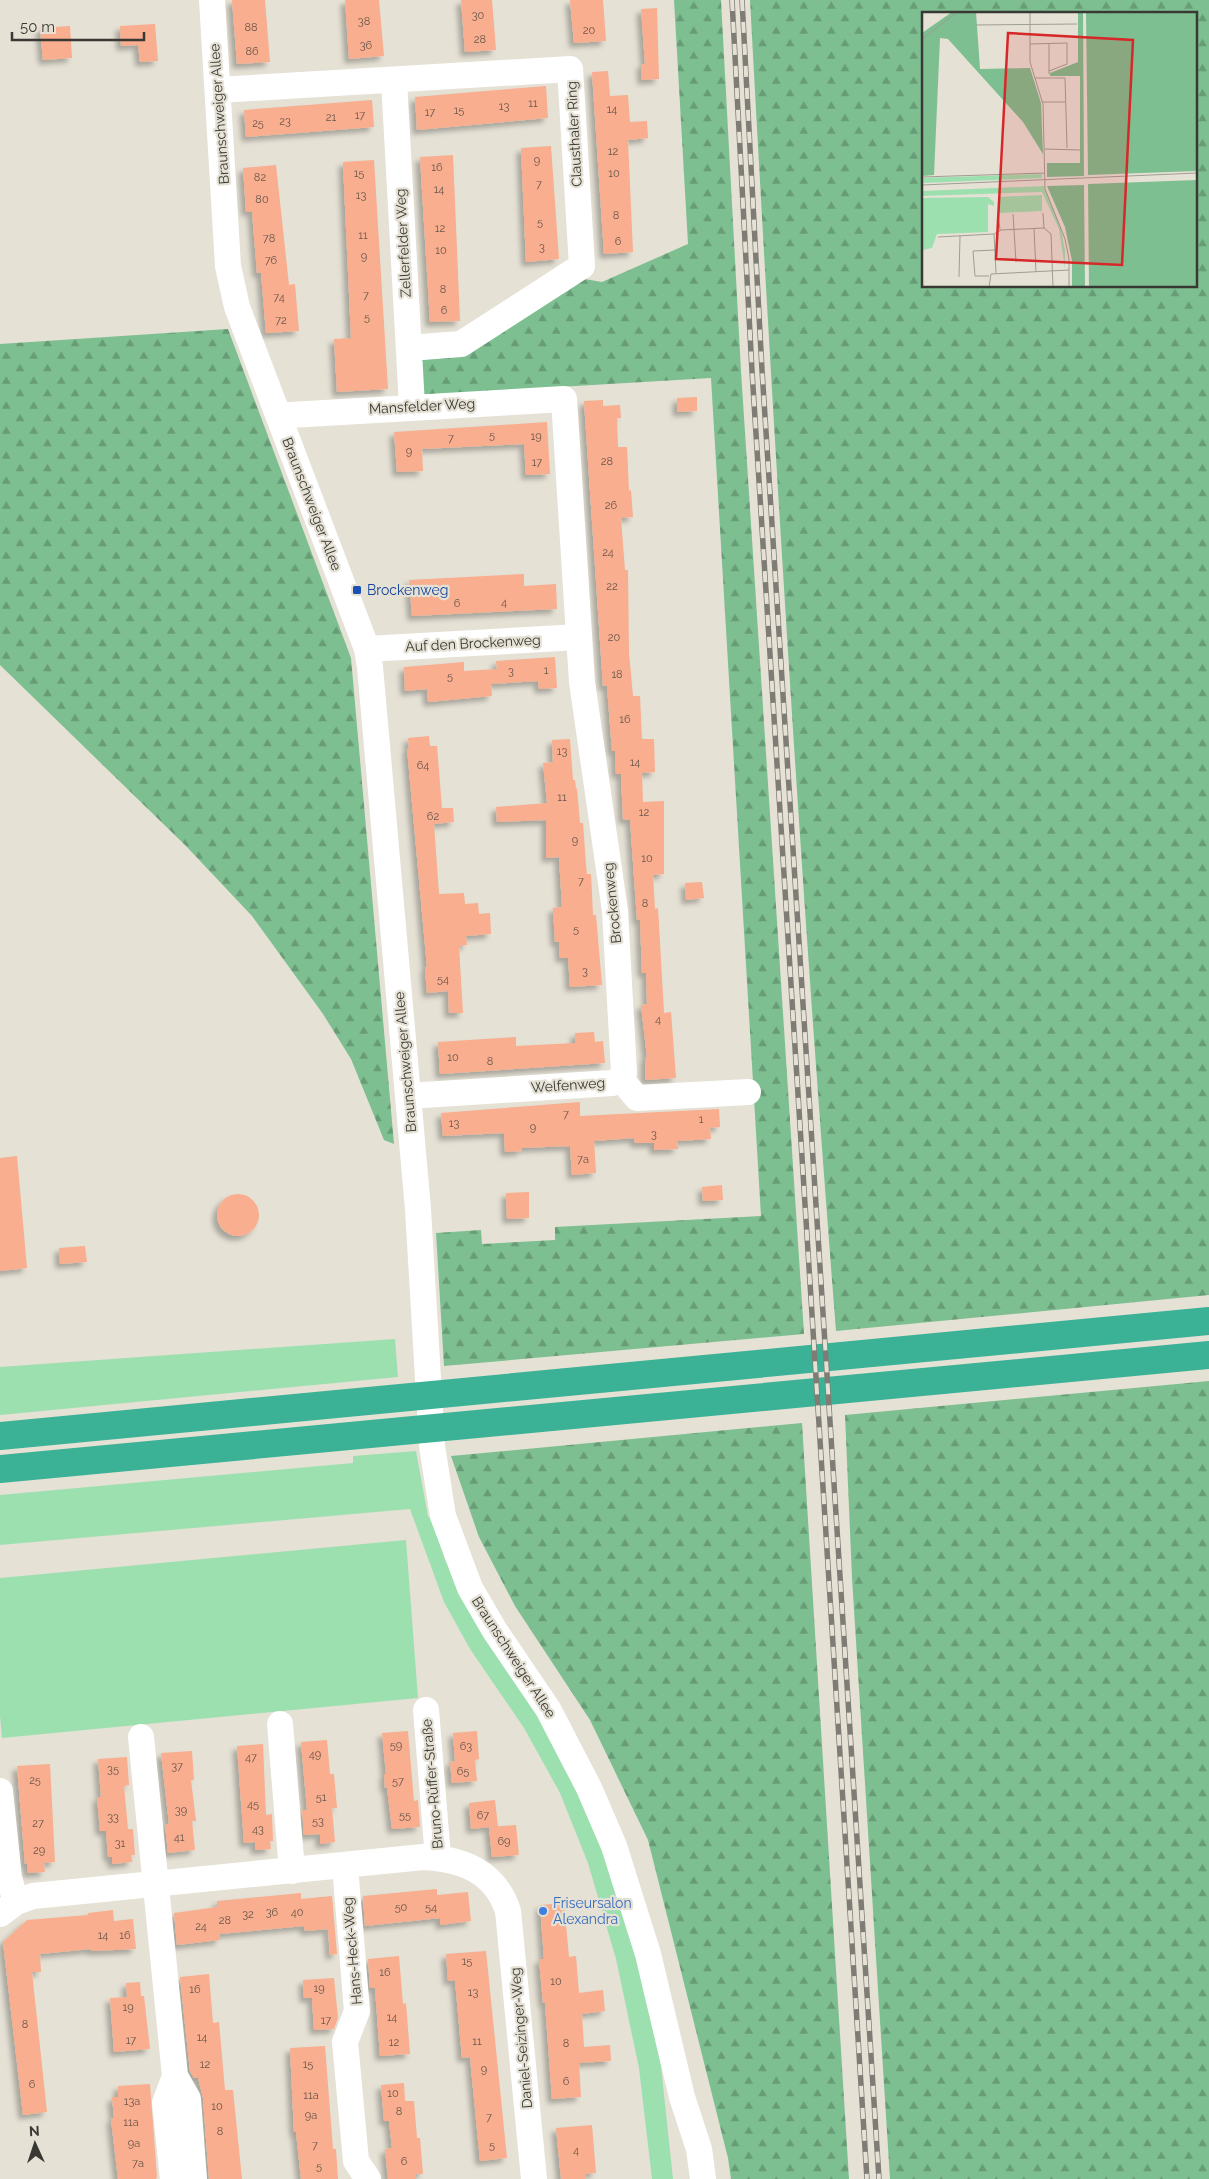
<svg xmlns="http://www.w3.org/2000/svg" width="1209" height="2179" font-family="Raleway,sans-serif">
<defs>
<pattern id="forest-firs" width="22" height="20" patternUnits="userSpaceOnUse" patternTransform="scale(1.25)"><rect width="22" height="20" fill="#7dbf90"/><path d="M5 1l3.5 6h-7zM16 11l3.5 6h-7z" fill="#679c76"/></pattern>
<filter id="shadow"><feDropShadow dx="-4.5" dy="4.5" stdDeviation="2.5" flood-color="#0004"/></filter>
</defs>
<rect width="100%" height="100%" fill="#e5e1d5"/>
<path fill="#9de0b0" d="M395 1339 398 1377 0 1415V1367Z
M416 1451 428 1516 436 1526 444 1557 460 1593 539 1715 578 1788 607 1857 637 1956 661 2066 673 2179H652L639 2068 616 1959 588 1863 560 1793 524 1728 470 1649 444 1602 410 1509 0 1545V1495L353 1463V1456Z
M406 1540 418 1698 2 1738 0 1716V1578Z"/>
<path fill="url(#forest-firs)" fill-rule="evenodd" d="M674 0H721L741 371 804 1334 444 1366 436 1233 481 1230 482 1244 555 1240V1227L761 1216 711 378 422 395 421 360 462 354 579 278 602 282 688 244Z
M750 0H1209V1295L836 1331C801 888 774 444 750 0ZM923 14H1195V286H923Z
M228 329 351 658 394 1144 384 1140 351 1059 323 1014 252 916 185 845 0 665V344Z
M1209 1381V2179H890L852 1578 845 1415Z
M802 1423 849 2179H731L728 2158 648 1840 590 1720 515 1606 479 1537 451 1456Z"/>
<path fill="#f8ae8f" filter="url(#shadow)" d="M232 0H265L270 62 237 64Z
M345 0H379L384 56 349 59Z
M461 0H492L496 50 465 52Z
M570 0H603L606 41 574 43Z
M657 8 659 79 642 80 641 64H645L641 9Z
M155 24 158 61 140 62 138 45 121 46 120 26Z
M70 26 72 58 43 60 40 28Z
M608 71 610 96 628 95 630 122 647 121 648 138 628 140 633 252 604 254 592 72Z
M546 86 548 118 417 130 415 97Z
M372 100 374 127 246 137 244 110Z
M551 146 559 259 526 262 521 148Z
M453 155 460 321 430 322 420 157Z
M374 160 388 389 337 392 334 339 351 338 343 162Z
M276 165 289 285 295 284 299 331 266 333 261 273H257L252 211 246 212 243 168Z
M697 397V411L677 412V398Z
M603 400V406L620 405 621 418H617L618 447H627L629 491 631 490 633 517 621 518 625 570H628L629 653 633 696H640L642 739H654L655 772 642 773 643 802 664 801V874L653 875 655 909 658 908 664 1013 671 1012 676 1078 645 1080V1057H647L641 1005 647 1004 646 973H642L640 920H637L630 819 623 820 621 774H616L615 751H612L607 686H603L584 401Z
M547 422 550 474 526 475 524 444 422 449 423 471 397 472 394 432Z
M524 574V586L556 584 557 609 412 616 409 580Z
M555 657 557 688 539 689 538 681 491 684 492 696 428 702 427 689 405 691 404 667 464 662V671L497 669 496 661Z
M429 736 430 746H437L442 808H453L454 822 434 824 439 894 464 893 465 904 478 903 479 914 490 913 491 934 466 936 467 945 459 946 463 1013H449L448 991 427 993 425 968 427 967 407 748H409L408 738Z
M570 739 573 780H575L576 789 577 788 580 823H583L586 865 587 874H591L593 915H596L602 985 570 987 568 958H560L559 942H555L553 908 562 907 559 857 546 858V820L497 822 496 807 547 803 543 763 553 762 552 740Z
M702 882 704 898 686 900 685 883Z
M594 1032 595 1042 603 1041 605 1063 440 1074 438 1042 516 1037V1046L575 1043V1033Z
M580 1102V1116L719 1109 720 1127 710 1128 711 1139 677 1141 678 1149 654 1150V1143H635L634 1138 594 1141 596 1173 572 1175 570 1146 521 1148 522 1151 505 1152 504 1133 443 1136 441 1113Z
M17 1156 27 1268 0 1271V1158Z
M722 1185 723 1200 703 1201 702 1187Z
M529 1192V1218L507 1219 506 1193Z
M217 1215a21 21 0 1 1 42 0a21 21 0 1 1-42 0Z
M85 1246 87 1262 60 1264 59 1248Z
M408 1731 414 1801 418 1800 420 1827 392 1829 387 1788H385L384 1774H386L382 1733Z
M477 1731 479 1759 475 1760 477 1781 452 1783 450 1762 455 1761 453 1733Z
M327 1740 330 1774H334L337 1808H332L335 1842 320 1844V1834L304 1835 302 1810H307L301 1742Z
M263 1744 266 1815 272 1814 273 1841H270L271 1849 255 1850V1842L244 1843 237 1746Z
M192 1751 194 1780H191L196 1821H192L195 1850 168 1853 165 1824H169L161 1753Z
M127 1757 129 1785 124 1786 128 1829H133L135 1855H131L132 1862 112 1864V1857H108L106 1831H100L97 1797H101L98 1759Z
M50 1764 55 1862 44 1863 45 1872 28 1873 27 1864H25L17 1766Z
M495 1800 498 1827H489L516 1825 519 1855 492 1857 489 1827 471 1829 469 1803Z
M437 1889V1895L468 1892 471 1921 440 1925V1918L365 1926 363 1896Z
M301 1893V1899L332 1896 337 1954 330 1955 328 1929 305 1931 304 1926 220 1934V1940L177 1945 174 1913 217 1907V1901Z
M564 1903 569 1957 576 1956 579 1993 603 1990 605 2011 582 2014 584 2047 610 2045 611 2061 579 2063 581 2097 552 2099 545 2003H543L539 1959H544L540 1905Z
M113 1910 114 1921 133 1919 136 1949 92 1951 91 1949 40 1954 41 1972H32L47 2112 23 2115 3 1942 27 1920 88 1915V1913Z
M486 1951 507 2158 480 2161 470 2057 462 2058 455 1980 448 1981 446 1954Z
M399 1956 403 2004 406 2003 410 2054 380 2056 375 1988H370L368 1959Z
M209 1974 213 2023 219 2022 225 2090H233L242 2179H209L203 2098 198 2078H194L190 2071 180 1977Z
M334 1978 338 2018 334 2029 314 2030 312 1998H304L303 1980Z
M140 1982 141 1996H144L150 2049 114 2052 110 1998 127 1997 126 1983Z
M325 2046 333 2149H336L338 2179H301L296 2132H294L290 2048Z
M404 2083 405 2101H414L417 2138H420L423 2174H416V2179H388L385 2149 392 2148 389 2121H384L381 2085Z
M150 2084 157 2177 156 2179H118L111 2119 114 2118 112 2097H118V2086Z
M592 2125 596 2173 586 2174V2179H561L556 2128Z"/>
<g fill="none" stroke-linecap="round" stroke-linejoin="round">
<path stroke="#fff" stroke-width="26" d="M212 0 228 266 237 307 367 649 370 667 418 1209 432 1446 443 1516 470 1588 495 1631 548 1709 589 1788 614 1846 648 1954 682 2097 699 2149 703 2179
M394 80 412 406
M218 90 570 69 582 266 461 344 409 348
M280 419 290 415 564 399 582 682 615 911 624 1073 621 1079
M367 649 579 637
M621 1079 637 1098 748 1092
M408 1096 612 1083 621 1079
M426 1710 438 1858
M280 1724 292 1871
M141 1737 175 2076 188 2099 194 2179
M0 1791 9 1878 16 1902
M345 1866 357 2011 345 2042 356 2161 368 2179
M0 1914 16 1902 33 1896 423 1857C462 1859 495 1871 508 1911L534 2179
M173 2179 165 2103 175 2076"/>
<path stroke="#3bb296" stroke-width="28" d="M0 1436 1209 1321
M0 1469 1209 1355"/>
<defs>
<path id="rail" d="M732 0 752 371 867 2179
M742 0 762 370 879 2179"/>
</defs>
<use href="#rail" stroke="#7e7c74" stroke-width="5.5"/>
<use href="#rail" stroke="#e5e1d5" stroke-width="4" stroke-dasharray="11" stroke-linecap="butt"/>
</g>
<rect fill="#1a4fb4" stroke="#e5e1d5" stroke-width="2" x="352" y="585" width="10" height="10" rx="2.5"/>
<circle fill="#3f7fe0" stroke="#e5e1d5" stroke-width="2" cx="543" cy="1911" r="5"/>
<g text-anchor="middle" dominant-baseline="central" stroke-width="4.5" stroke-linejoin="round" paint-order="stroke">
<g font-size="11" fill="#69564a">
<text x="478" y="15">30</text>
<text x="364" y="21">38</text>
<text x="251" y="27">88</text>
<text x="589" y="30">20</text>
<text x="480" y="39">28</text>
<text x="366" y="45">36</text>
<text x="252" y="51">86</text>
<text x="533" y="103">11</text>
<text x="504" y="106">13</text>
<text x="612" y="109">14</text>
<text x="459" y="110">15</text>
<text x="430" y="112">17</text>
<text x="360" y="115">17</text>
<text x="331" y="117">21</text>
<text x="285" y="121">23</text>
<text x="258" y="123">25</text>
<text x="613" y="151">12</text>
<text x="537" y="160">9</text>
<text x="437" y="167">16</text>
<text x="359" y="173">15</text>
<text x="614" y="173">10</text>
<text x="260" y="177">82</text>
<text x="539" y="184">7</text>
<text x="439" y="189">14</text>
<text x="361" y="195">13</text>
<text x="262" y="199">80</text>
<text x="616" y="215">8</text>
<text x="540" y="222">5</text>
<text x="440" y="228">12</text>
<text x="363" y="235">11</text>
<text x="269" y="238">78</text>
<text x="618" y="241">6</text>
<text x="542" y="247">3</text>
<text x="441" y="250">10</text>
<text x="364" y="256">9</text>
<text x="271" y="260">76</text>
<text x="443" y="289">8</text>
<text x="366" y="295">7</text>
<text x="279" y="297">74</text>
<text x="444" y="310">6</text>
<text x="367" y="317">5</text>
<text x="281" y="320">72</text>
<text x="492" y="435">5</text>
<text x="536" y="436">19</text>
<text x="451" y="438">7</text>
<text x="409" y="451">9</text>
<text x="607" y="461">28</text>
<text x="537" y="462">17</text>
<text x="611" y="505">26</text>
<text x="608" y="552">24</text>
<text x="612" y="586">22</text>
<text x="504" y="602">4</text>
<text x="457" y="603">6</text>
<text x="614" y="637">20</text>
<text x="546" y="670">1</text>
<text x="511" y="671">3</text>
<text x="617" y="674">18</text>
<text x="450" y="676">5</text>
<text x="625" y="719">16</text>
<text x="562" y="751">13</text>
<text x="635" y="762">14</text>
<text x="423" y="765">64</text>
<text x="562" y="797">11</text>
<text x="644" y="812">12</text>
<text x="433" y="816">62</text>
<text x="575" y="840">9</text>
<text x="647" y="858">10</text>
<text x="581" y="881">7</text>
<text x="645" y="903">8</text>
<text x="576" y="929">5</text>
<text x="585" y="971">3</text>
<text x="443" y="979">54</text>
<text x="658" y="1019">4</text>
<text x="453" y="1057">10</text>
<text x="490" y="1061">8</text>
<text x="566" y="1114">7</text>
<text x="701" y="1119">1</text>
<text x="454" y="1123">13</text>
<text x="533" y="1127">9</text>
<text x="654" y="1134">3</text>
<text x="583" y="1159">7a</text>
<text x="396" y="1745">59</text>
<text x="466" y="1746">63</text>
<text x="315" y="1754">49</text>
<text x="251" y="1757">47</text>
<text x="177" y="1766">37</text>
<text x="113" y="1769">35</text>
<text x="463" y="1771">65</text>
<text x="35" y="1780">25</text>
<text x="398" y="1781">57</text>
<text x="321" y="1797">51</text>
<text x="253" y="1804">45</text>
<text x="181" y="1810">39</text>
<text x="405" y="1815">55</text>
<text x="483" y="1815">67</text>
<text x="113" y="1817">33</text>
<text x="318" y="1821">53</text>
<text x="38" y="1823">27</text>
<text x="258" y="1829">43</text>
<text x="179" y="1837">41</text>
<text x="504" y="1841">69</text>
<text x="120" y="1843">31</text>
<text x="39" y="1850">29</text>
<text x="401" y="1907">50</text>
<text x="431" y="1907">54</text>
<text x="272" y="1912">36</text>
<text x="297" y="1912">40</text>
<text x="248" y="1914">32</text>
<text x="225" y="1920">28</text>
<text x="201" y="1926">24</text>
<text x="103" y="1935">14</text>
<text x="125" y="1935">16</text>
<text x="467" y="1961">15</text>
<text x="385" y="1972">16</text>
<text x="556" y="1981">10</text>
<text x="319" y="1988">19</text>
<text x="195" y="1989">16</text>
<text x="473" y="1992">13</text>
<text x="128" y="2007">19</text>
<text x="392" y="2017">14</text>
<text x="326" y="2020">17</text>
<text x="25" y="2024">8</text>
<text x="202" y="2037">14</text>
<text x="131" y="2040">17</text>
<text x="477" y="2041">11</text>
<text x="394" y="2042">12</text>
<text x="566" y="2043">8</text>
<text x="205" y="2064">12</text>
<text x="308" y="2064">15</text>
<text x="484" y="2069">9</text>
<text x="566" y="2081">6</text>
<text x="32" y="2084">6</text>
<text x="393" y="2093">10</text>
<text x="311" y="2095">11a</text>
<text x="132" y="2101">13a</text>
<text x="217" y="2106">10</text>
<text x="399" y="2111">8</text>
<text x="311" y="2115">9a</text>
<text x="489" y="2117">7</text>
<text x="131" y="2122">11a</text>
<text x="220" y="2131">8</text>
<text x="134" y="2143">9a</text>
<text x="315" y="2145">7</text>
<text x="492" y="2145">5</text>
<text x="576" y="2150">4</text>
<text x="404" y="2161">6</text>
<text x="138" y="2163">7a</text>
<text x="319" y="2166">5</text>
</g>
<g font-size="14" fill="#393833" stroke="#e5e1d5">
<text transform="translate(219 114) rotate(-94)">Braunschweiger Allee</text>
<text transform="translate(574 134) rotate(-93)">Clausthaler Ring</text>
<text transform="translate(403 243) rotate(-93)">Zellerfelder Weg</text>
<text transform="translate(422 406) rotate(-3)">Mansfelder Weg</text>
<text transform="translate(312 504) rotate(69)">Braunschweiger Allee</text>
<text transform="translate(473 643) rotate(-3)">Auf den Brockenweg</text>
<text transform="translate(612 903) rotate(-96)">Brockenweg</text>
<text transform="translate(405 1062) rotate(-95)">Braunschweiger Allee</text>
<text transform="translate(568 1085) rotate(-4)">Welfenweg</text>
<text transform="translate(514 1657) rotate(57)">Braunschweiger Allee</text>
<text transform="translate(432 1784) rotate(-95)">Bruno-Rüffer-Straße</text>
<text transform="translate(352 1951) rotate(-95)">Hans-Heck-Weg</text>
<text transform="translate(521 2038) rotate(-95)">Daniel-Seizinger-Weg</text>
</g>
<g font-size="14" fill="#164399" stroke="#e5e1d5" text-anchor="start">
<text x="367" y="590">Brockenweg</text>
</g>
<g font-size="14" fill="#366cbe" stroke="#e5e1d5" text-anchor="start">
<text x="553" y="1903">Friseursalon<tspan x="553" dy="16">Alexandra</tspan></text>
</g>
</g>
<g transform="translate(922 12)">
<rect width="275" height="275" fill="#e5e1d5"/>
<path d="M120 162V166L0 171V166ZM122 174 139 217 143 239V257L137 217 120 180 0 184V179ZM120 183V199L77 201 76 185ZM66 185 72 190V194L66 192V220L15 222 10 236 0 238V186Z" fill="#9de0b0"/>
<path d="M30 0H54L58 57 108 56 119 91 121 142 101 110 26 27 18 26 12 163 0 164V21ZM156 0H161L162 164 125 165V151H158V64H128V61L156 50ZM164 0H275V159L166 163ZM275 168V275H167L166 172ZM162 173 163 275H150V249L143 215 125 174Z" fill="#7dbf90"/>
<path fill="none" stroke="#a09d94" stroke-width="1" d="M108 0V50L121 92 123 177 143 227 147 247V275M53 13 155 12M0 27 35 0M108 32 145 31V52L127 59M127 32V62M113 66H143L145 136M121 90H143M123 137 158 138M0 165 123 161M0 173 275 161M121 201 122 216M91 202 94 250M76 203 78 218M112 216 114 260M16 225 72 222M74 261 72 222 79 218 122 216 129 222 131 275M67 264H53L51 239 73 238M37 265 38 224M67 275 69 262 147 258"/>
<path fill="#d62828" fill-opacity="0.15" stroke="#d62828" stroke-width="2.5" d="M86 21 211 28 200 253 74 247Z"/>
<rect width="275" height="275" fill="none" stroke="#393833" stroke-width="2.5"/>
</g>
<g transform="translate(35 2144) rotate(357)" stroke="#e5e1d5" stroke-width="4" paint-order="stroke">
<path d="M0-4L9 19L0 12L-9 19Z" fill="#393833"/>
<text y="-8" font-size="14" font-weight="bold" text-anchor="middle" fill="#393833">N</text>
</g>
<path d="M12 32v8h132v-8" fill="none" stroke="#393833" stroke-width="2.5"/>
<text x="20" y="32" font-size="15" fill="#393833" stroke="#e5e1d5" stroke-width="4" paint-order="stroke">50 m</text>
</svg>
